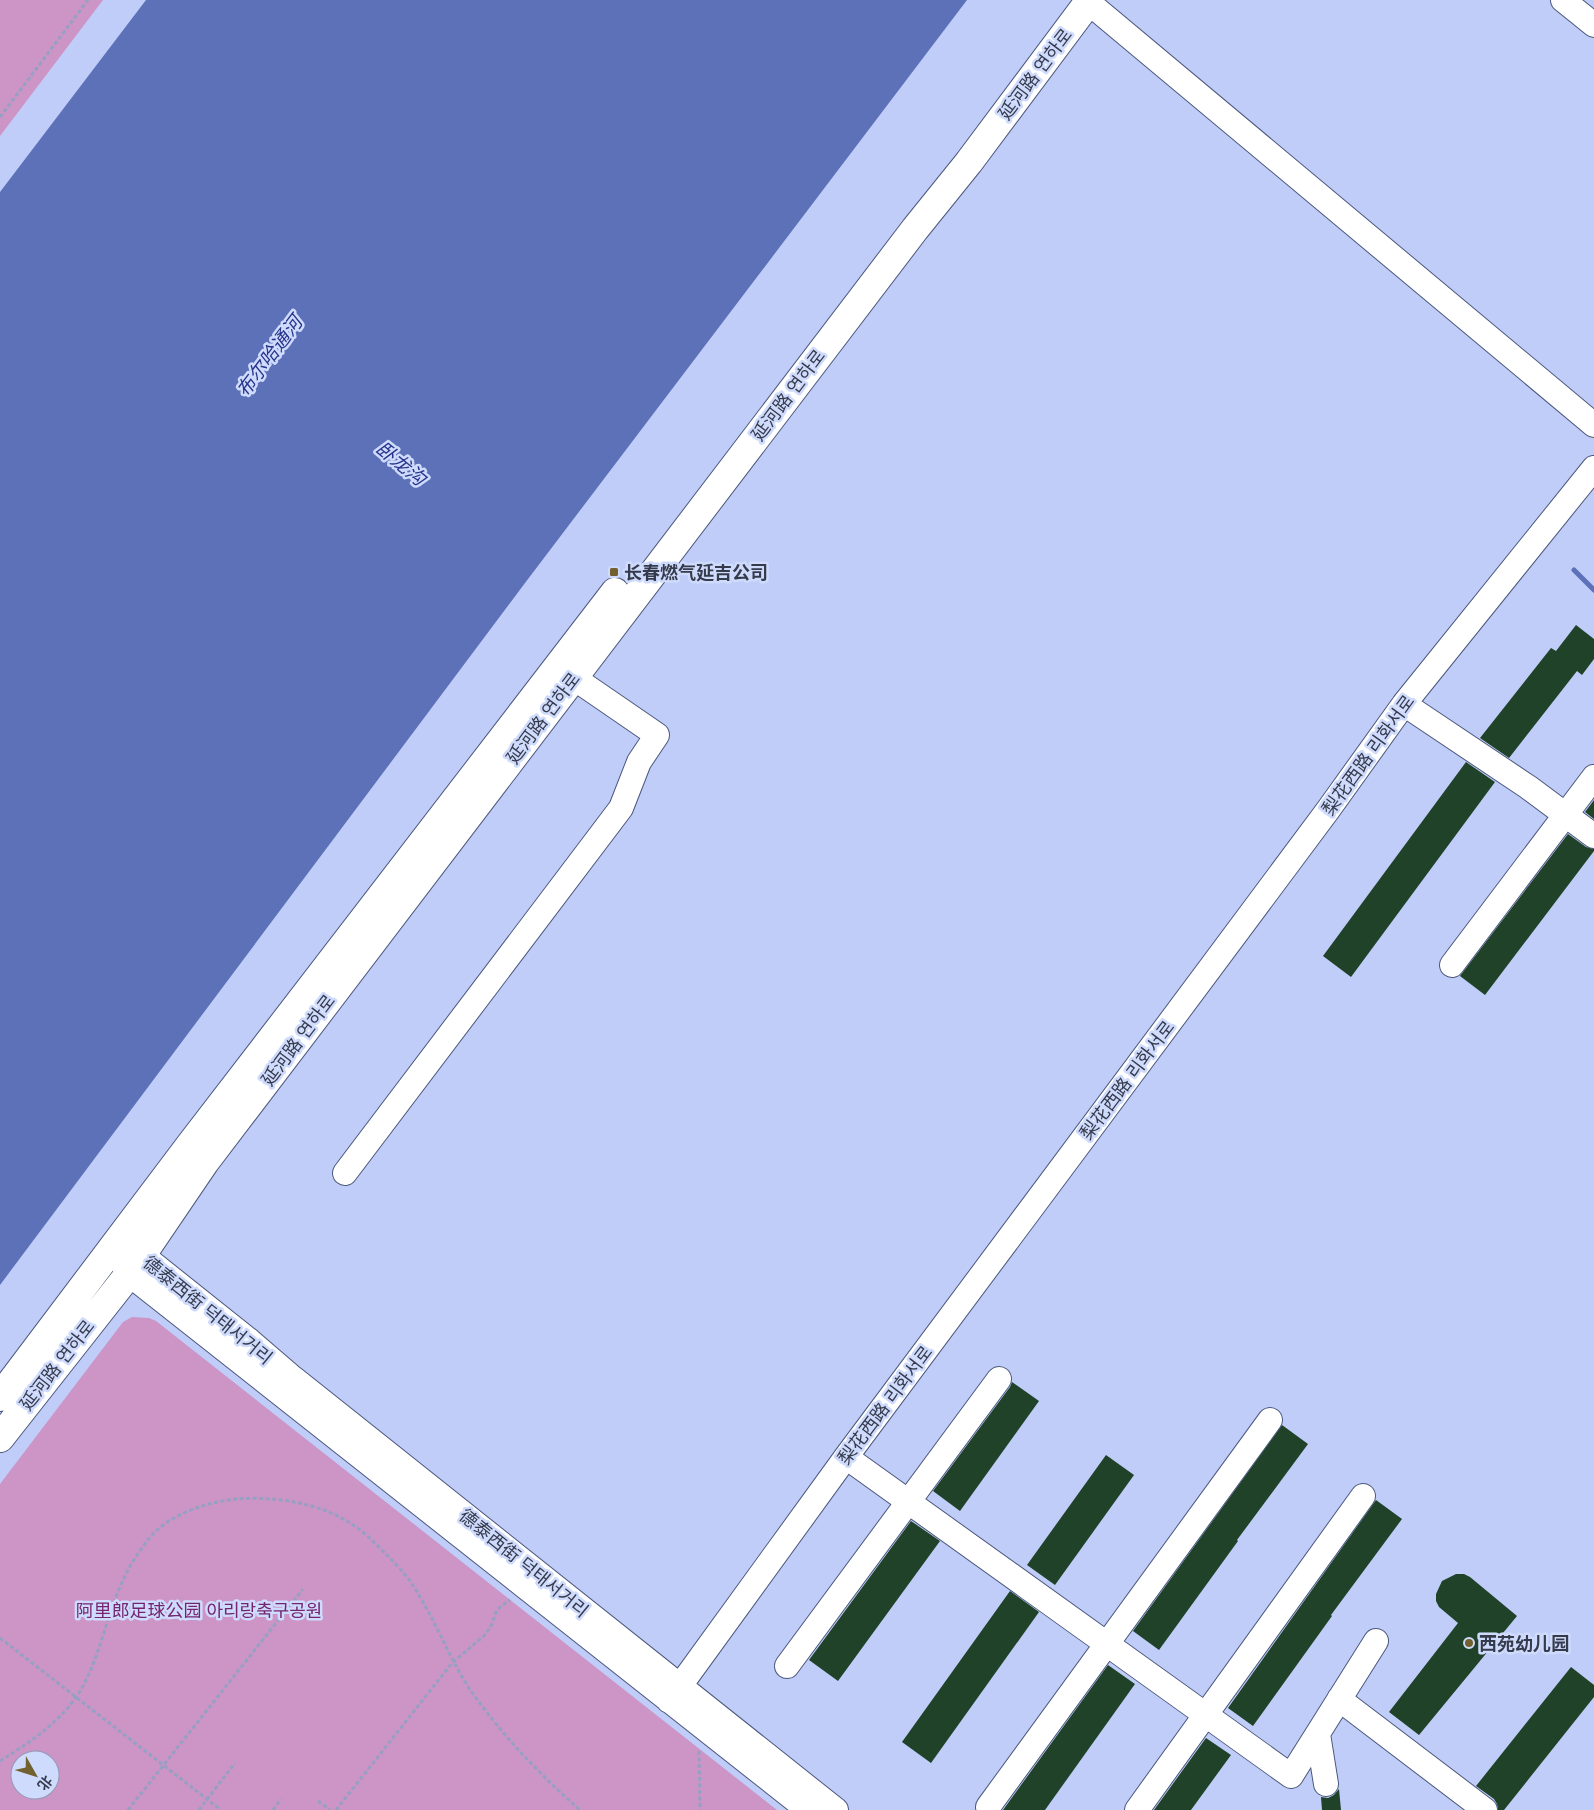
<svg xmlns="http://www.w3.org/2000/svg" width="1594" height="1810" font-family="Quicksand,'Noto Sans SC','Noto Sans KR',sans-serif">
<rect width="100%" height="100%" fill="#bfcdf8"/>
<path fill="#cd94c6" fill-rule="evenodd" d="M0 0H103L0 136Z
M132 1317 149 1318 156 1321 777 1810H0V1484L123 1322ZM20 1760H50V1790H20Z"/>
<path fill="#5d71b9" d="M146 0H967L525 583 0 1285V192Z"/>
<g fill="none" stroke-linecap="round" stroke-linejoin="round">
<path stroke="#5d71b9" stroke-width="5" d="M1574 570 1594 590"/>
</g>
<path fill="#1f4228" d="M1576 625 1594 639V659L1582 675 1577 671 1509 758 1480 738 1551 648 1556 651Z
M1466 762 1495 782 1351 977 1323 956Z
M1594 800V819L1585 812Z
M1568 834 1586 847 1594 849V851L1485 995 1460 976Z
M1012 1382 1039 1401 960 1511 933 1491 1010 1387Z
M1282 1425 1308 1444 1237 1540 1238 1541 1159 1650 1133 1631Z
M1106 1455 1134 1475 1055 1585 1027 1565Z
M1376 1500 1402 1519 1331 1615 1332 1616 1253 1726 1228 1708Z
M911 1521 940 1541 838 1681 809 1660Z
M1456 1574H1464L1470 1577 1517 1616 1419 1735 1389 1712 1458 1623 1439 1607 1436 1601V1594L1442 1581Z
M1010 1591 1039 1612 931 1763 902 1742Z
M1108 1665 1135 1684 1045 1810H1003Z
M1571 1667 1594 1685V1697L1504 1810H1498L1497 1804 1494 1799 1476 1786Z
M1206 1738 1231 1755 1191 1810H1154Z
M1339 1789 1341 1810H1322L1321 1797 1328 1798 1334 1795Z"/>
<g fill="none" stroke-linecap="round" stroke-linejoin="round">
<defs>
<path id="minor" d="M1563 0 1594 25
M1088 2 1594 425
M1404 704 1528 787 1594 836
M1452 965 1594 777
M345 1173 621 808 639 762 657 735 574 678
M124 1250 142 1255 250 1341 293 1378 836 1810
M120 1260 129 1274 808 1810
M846 1457 1291 1776 1376 1641
M787 1666 999 1379
M1339 1699 1485 1810
M669 1701 846 1457 1328 810 1404 704 1594 468
M1318 1734 1326 1784
M988 1807 1270 1420
M1137 1810 1363 1496"/>
<path id="major" d="M0 1397 190 1145 615 592
M0 1438 129 1274 205 1162 915 229 969 162 1090 0"/>
</defs>
<use href="#minor" stroke="#4c587c" stroke-width="26"/>
<use href="#major" stroke="#4c587c" stroke-width="30"/>
<path stroke="#95a0c3" stroke-width="3" stroke-dasharray="4 2.5" stroke-linecap="butt" d="M0 117 88 0
M0 1638 221 1810
M699 1751 700 1810
M0 1761C32 1741 64 1720 83 1686 106 1643 110 1591 140 1551 144 1545 148 1539 153 1534 173 1513 208 1502 236 1499 276 1496 323 1503 356 1527 366 1534 376 1544 385 1553 398 1566 411 1580 420 1597 438 1627 450 1659 469 1688 499 1732 540 1775 580 1810
M318 1801 330 1810
M128 1810 303 1589
M199 1810 235 1763
M273 1810 281 1799
M336 1810 452 1663 486 1634 492 1624 496 1612 501 1606 510 1600"/>
<use href="#minor" stroke="#fff" stroke-width="24"/>
<use href="#major" stroke="#fff" stroke-width="28"/>
</g>
<g fill="#72612f" stroke="#cfdbfd" stroke-width="2">
<rect x="609" y="567" width="10" height="10" rx="2.5"/>
<circle cx="1469" cy="1643" r="5"/>
</g>
<g text-anchor="middle" dominant-baseline="central" stroke-width="5" stroke-linejoin="round" paint-order="stroke">
<g font-size="18" fill="#363b4c" stroke="#cfdbfd">
<text transform="translate(1035 74) rotate(-53)">延河路 연하로</text>
<text transform="translate(788 395) rotate(-53)">延河路 연하로</text>
<text transform="translate(543 718) rotate(-53)">延河路 연하로</text>
<text transform="translate(1368 755) rotate(-54)">梨花西路 리화서로</text>
<text transform="translate(298 1040) rotate(-53)">延河路 연하로</text>
<text transform="translate(1127 1080) rotate(-53)">梨花西路 리화서로</text>
<text transform="translate(208 1310) rotate(39)">德泰西街 덕태서거리</text>
<text transform="translate(57 1365) rotate(-52)">延河路 연하로</text>
<text transform="translate(885 1405) rotate(-53)">梨花西路 리화서로</text>
<text transform="translate(524 1563) rotate(39)">德泰西街 덕태서거리</text>
</g>
<g font-size="18" font-weight="bold" fill="#363b4c" stroke="#cfdbfd" text-anchor="start">
<text x="624" y="572">长春燃气延吉公司</text>
<text x="1479" y="1643">西苑幼儿园</text>
</g>
<g font-size="18" fill="#75256f" stroke="#cfdbfd">
<text x="199" y="1610">阿里郎足球公园 아리랑축구공원</text>
</g>
<g font-size="19" font-style="italic" fill="#27358b" stroke="#cfdbfd">
<text transform="translate(269 356) rotate(-53)">布尔哈通河</text>
<text transform="translate(401 463) rotate(39)">卧龙沟</text>
</g>
</g>
<g transform="translate(35 1775) rotate(129)"><circle r="24" fill="#cfdbfd" stroke="#929bb6"/>
<path d="M0-4L9 19L0 12L-9 19Z" fill="#72612f"/>
<text y="-8" font-size="14" font-weight="bold" text-anchor="middle" fill="#363b4c">北</text>
</g>
</svg>
